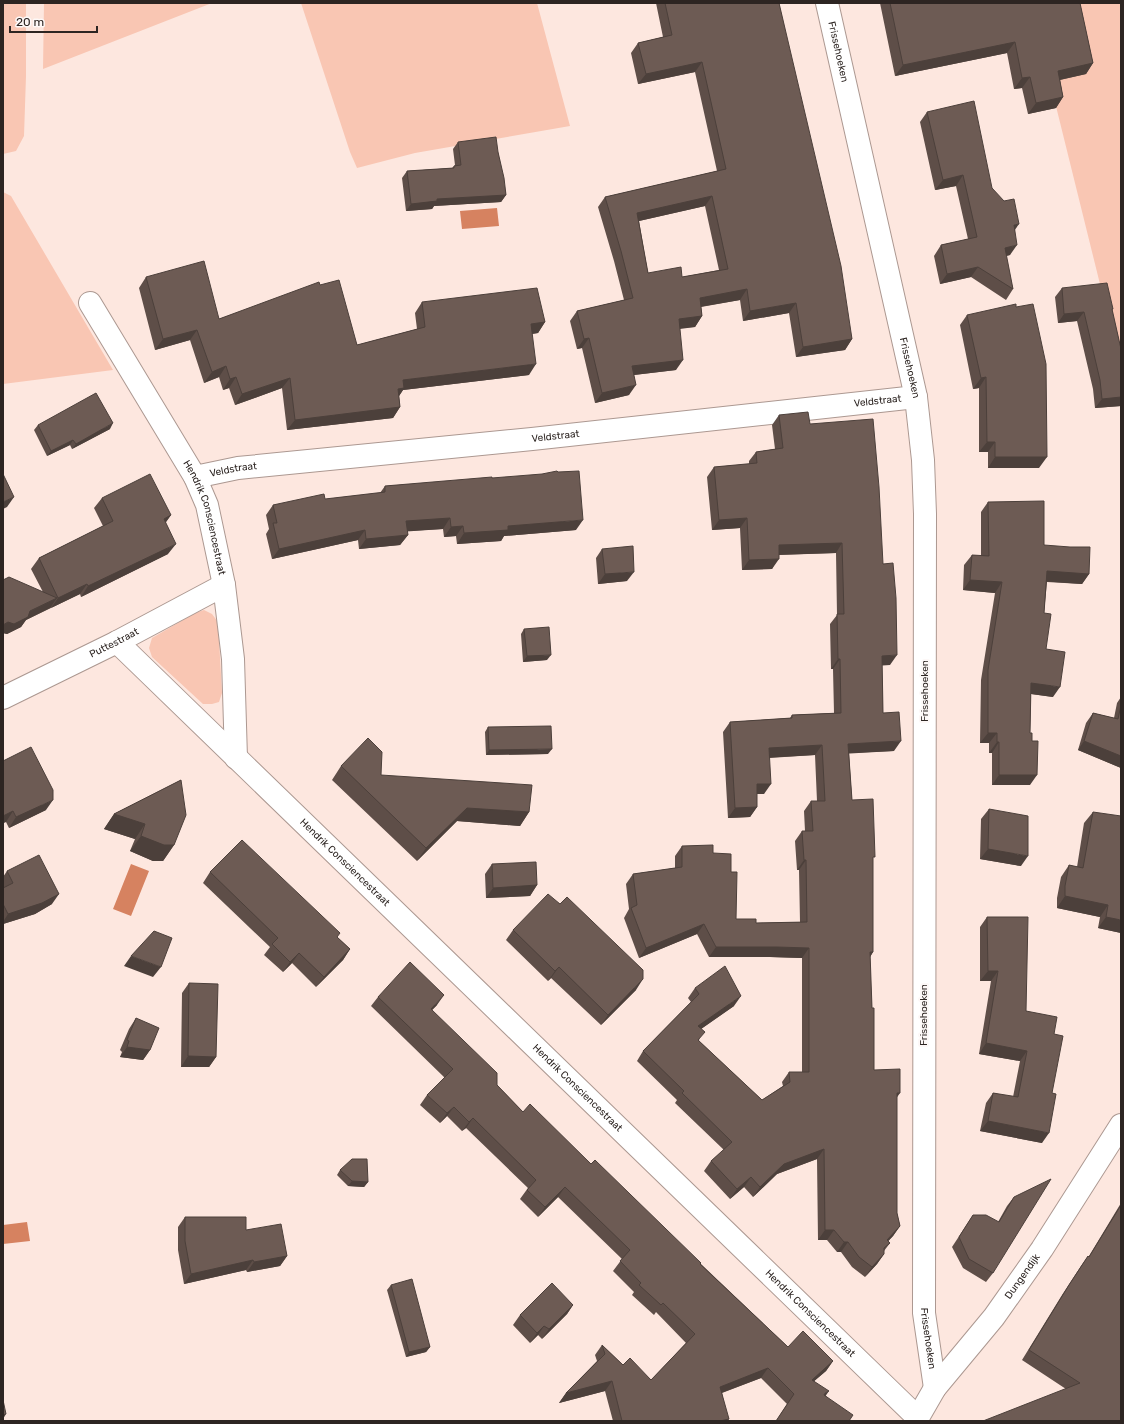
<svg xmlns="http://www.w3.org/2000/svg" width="1124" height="1424" font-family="Rubik,sans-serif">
<rect width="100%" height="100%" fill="#fde7df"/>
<path fill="#f9c6b3" d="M3 3H26V76L24 136 16 151 3 154Z
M44 3H212L43 69Z
M301 3H537L570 126 415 153 357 168 350 152Z
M1032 3H1121V369L1050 82Z
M3 192 11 196 113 370 3 384Z
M204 610 212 614 218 622 222 693 219 702 212 704H203L152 657 149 648 152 638 159 634 195 613Z"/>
<path fill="#d68260" d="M497 208 499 226 462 229 460 211Z
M131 864 149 871 131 916 113 909Z
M27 1222 30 1241 3 1244V1225Z"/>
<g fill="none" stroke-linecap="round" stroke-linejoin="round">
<defs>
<g id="minor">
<path id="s1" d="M827 3 916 397 923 460 925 514 924 1313 935 1388"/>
<path id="s2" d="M90 303 195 477 207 505 224 585 233 659 236 758"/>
<path id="s3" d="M195 477 238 468 532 439 916 397"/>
<path id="s4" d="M117 642 918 1418"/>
<path id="s5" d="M3 698 117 642 224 585"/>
<path id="s6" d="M916 1421 935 1388 994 1317 1042 1249 1121 1125"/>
</g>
</defs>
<use href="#minor" stroke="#ac9891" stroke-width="24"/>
<use href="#minor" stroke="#fff" stroke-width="22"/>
</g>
<path fill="#5e4e48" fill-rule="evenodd" d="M656 3H779L852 339 845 350 796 357 789 313 743 321 740 300 701 307 702 316 695 327 680 328 676 370 634 375 629 395 595 403 582 348 577 349 570 321 577 311 624 300 614 261 598 207 605 197 717 171 695 72 638 84 631 53 638 43 663 37ZM705 206 719 270 682 277 648 273 639 221Z
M880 3H1080L1093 63 1086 74 1060 80 1063 97 1056 108 1028 114 1022 88 1014 89 1007 53 895 76Z
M927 112 992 188 1015 230 1010 255 1006 256 1013 289 1006 300 971 277 940 284 934 256 941 245 968 239 956 186 935 190 920 122Z
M458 142 498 152 506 195 501 202 434 206 432 209 406 211 402 178 407 171 452 168 455 165 453 149Z
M146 277 219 319 320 285 357 345 417 329 415 313 422 302 545 322 538 333 532 334 529 375 403 390 399 396 400 407 393 418 287 430 282 388 235 405 229 388 223 390 219 377 204 383 190 340 155 350 139 288Z
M1062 288 1113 309 1112 310 1121 349V406L1095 408 1093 389 1077 321 1058 323 1055 297Z
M967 315 1039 468H988V452H979V388L973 389 960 325Z
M779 415 810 424 883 564 890 665H882L883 713 894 751 849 753 852 800 873 860V952L870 957 874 1070 897 1097V1213L900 1226 893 1236 888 1241 890 1243 884 1251V1254L877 1264 865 1277 852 1267 841 1252H837L827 1240H818L817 1159 777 1174 753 1197 744 1187 730 1199 704 1171 711 1161 724 1150 675 1103 677 1100 637 1061 643 1051 691 1002 688 998 695 988 734 1006 701 1029 699 1041 762 1100 783 1086 782 1082 789 1072H802V958L770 957H709L697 934 639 958 624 918 629 909 626 884 633 874 675 868V856L682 846 713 853 731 872 736 919 756 923 800 922 799 870H797L795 841 802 831H805L804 811 811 801H817L815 755 769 758 764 794H757V807L750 817 728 818 723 732 730 722 790 718 792 715 834 713 833 669H831L830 624 837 615 836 553 779 555 772 569 742 570 740 528 712 530 707 477 714 467 749 464V461L756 452 775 449 772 425Z
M38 425 110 429 72 449 70 445 47 456 34 430Z
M492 478 576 530 504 536 501 541 457 544 456 536 444 537 443 529 407 531 408 535 400 545 359 549 358 540 272 559 266 534 269 529 266 515 273 505 380 493 385 486Z
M102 498 171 515 165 523 168 554 81 597 80 594 26 620 21 627 7 634 3 633V580L43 592 31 569 39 558 103 526 94 508Z
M988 502 1044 545 1089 574 1082 584 1047 582 1044 613 1046 649 1053 697 1031 694 1030 733V785H992V753H989V743H980L981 680 995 593 963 590 964 565 972 555 981 556V512Z
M602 549 627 581 598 584 596 558Z
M524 629 547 660 523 662 521 634Z
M1121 697V768L1078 750 1086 723 1093 713 1114 718 1117 703Z
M488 727 548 754 486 755 485 732Z
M3 761 46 810 9 828 6 822 3 823Z
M341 766 381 775 529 812 520 826 457 821 417 861 332 780Z
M181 780 174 845 163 861H153L130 851 135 839 104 829 114 814Z
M989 809 1021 866 980 859 981 819Z
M1093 812 1121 933 1098 928 1100 917 1057 908V898L1061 877 1069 865 1077 867 1084 823Z
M492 864 537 885 530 896 486 898 485 874Z
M7 871 52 904 35 914 3 924V877Z
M210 872 337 937 350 949 343 960 316 987 292 963 283 972 264 955 270 947 203 883Z
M560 904 636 990 601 1025 551 978 548 981 506 940 513 930Z
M987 917 1026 1011 1054 1034 1042 1143 980 1131 986 1103 993 1093 1013 1097 1020 1061 979 1054 991 981H980V927Z
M189 983 216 1057 209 1067H181L182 993Z
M378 997 437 1005 432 1010 497 1085 523 1112 591 1164 701 1264 788 1347 833 1361 826 1371 814 1381 826 1396 849 1421H776L787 1404 761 1378 722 1393 728 1421H613L605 1391 559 1403 566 1393 597 1361 595 1355 602 1345 623 1365 651 1380 686 1343 656 1312 654 1315 632 1295 634 1292 613 1271 622 1259 558 1197 538 1217 520 1199 528 1188 466 1128 462 1131 447 1116 440 1123 420 1105 427 1095 445 1078 371 1006Z
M136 1018 150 1050 143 1060 120 1057 122 1052 120 1050 129 1029Z
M340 1170 368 1182 364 1187 348 1186 337 1175Z
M1014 1197 993 1273 986 1282 963 1268 952 1247 973 1215 998 1222 1007 1206Z
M1121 1203V1421L1066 1389 1022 1360 1062 1295 1081 1266 1088 1256H1089Z
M185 1217 246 1230 287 1256 280 1266 247 1272 246 1270 184 1284 178 1250V1227Z
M391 1285 430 1347 426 1352 406 1357 387 1290Z
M573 1305 567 1314 542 1339 538 1335 530 1343 513 1325 520 1315Z"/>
<path fill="#4c403b" d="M1015 42 1007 53 895 76 903 65Z
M702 62 695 72 638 84 646 74Z
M1093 63 1086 74 1050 82 1058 71Z
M1030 77 1022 88 1014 89 1022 78Z
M1063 97 1056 108 1028 114 1036 103Z
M963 175 956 186 935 190 943 180Z
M506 195 501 202 434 206 432 209 406 211 411 204 437 199Z
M712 196 705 206 630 223 637 213Z
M1019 224 1012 234 1014 225Z
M1017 245 1010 255 997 258 1005 248Z
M978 267 971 277 940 284 947 274Z
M747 289 740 300 693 308 700 298Z
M796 303 789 313 743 321 750 311Z
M1084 312 1077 321 1058 323 1064 314Z
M702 316 695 327 672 330 679 319Z
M545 322 538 333 524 335 531 324Z
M197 330 190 340 155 350 163 339Z
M589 338 582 348 577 349 584 339Z
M852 339 845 350 796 357 803 347Z
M683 360 676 370 625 376 632 366Z
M536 364 529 375 403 390 397 399 398 390 403 380Z
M226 366 219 377 204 383 212 372Z
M236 377 229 388 223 390 230 379Z
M986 377 979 388 973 389 981 378Z
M290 378 282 388 235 405 242 394Z
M636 385 629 395 595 403 602 393Z
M1121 397V406L1095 408 1102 399Z
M400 407 393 418 287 430 295 420Z
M113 423 110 429 72 449 76 444Z
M73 440 70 445 47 456 51 451Z
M987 442H995L988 452H979Z
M995 457H1047L1039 468H988Z
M14 497 7 507 3 509V502Z
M171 515 164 525V519Z
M450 518 443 529 399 532 406 521Z
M747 518 740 528 712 530 719 520Z
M583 520 576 530 504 536 501 541 457 544 464 533 508 526Z
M463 526 456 536 444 537 451 527Z
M365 530 358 540 272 559 279 549Z
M408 535 400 545 359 549 366 539Z
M842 543 836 553 772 555 779 545Z
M176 544 168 554 81 597 88 586Z
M779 559 772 569 742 570 749 560Z
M1047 571 1089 574 1082 584 1040 581Z
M634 572 627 581 598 584 605 574Z
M970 580 1002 582 995 593 963 590Z
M87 584 80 594 51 608 58 598Z
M57 598 50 608 26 620 21 627 7 634 3 633V625Z
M551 655 547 660 523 662 527 656Z
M897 655 890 665 875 666 882 656Z
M838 659H840L833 669H831Z
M1031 683 1060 687 1053 697 1024 693Z
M988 733H997L989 743H980Z
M901 741 894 751 841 754 848 744Z
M1084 741 1121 756V768L1078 750Z
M997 742H999L992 753H989Z
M822 745 815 755 762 758 769 748Z
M552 749 548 754 486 755 489 750Z
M999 775H1037L1030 785H992Z
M757 784H771L764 794H750Z
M53 800 46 810 9 828 16 817Z
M757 807 750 817 728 818 735 808Z
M467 808 529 812 520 826 457 821 417 861 426 848Z
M13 811 6 822 3 823V816Z
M114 814 145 824 135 839 104 829Z
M141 836 174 845 163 861H153L130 851Z
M988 849 1028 856 1021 866 980 859Z
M804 860H806L799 870H797Z
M537 885 530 896 486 898 493 888Z
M59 894 52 904 35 914 3 924V922L8 914Z
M1065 896 1108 905 1100 917 1057 908Z
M1106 917 1121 920V933L1098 928Z
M704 924 697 934 639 958 646 948Z
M716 947H777L809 948 802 958 770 957H709Z
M350 949 343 960 316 987 324 977Z
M870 952H873L867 962Z
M299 953 292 963 283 972 290 962Z
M131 956 161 967 153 977 124 966Z
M559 967 551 978 548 981 555 971Z
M988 971H998L991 981H980Z
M643 979 636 990 601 1025 608 1015Z
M444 995 437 1005 424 1018 431 1009Z
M741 996 734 1006 691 1036 698 1026Z
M986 1043 1027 1051 1020 1061 979 1054Z
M127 1047 150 1050 143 1060 120 1057Z
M188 1056 216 1057 209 1067H181Z
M897 1093H900L893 1103Z
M454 1107 447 1116 440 1123 447 1113Z
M473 1118 466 1128 462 1131 469 1122Z
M988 1121 1049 1133 1042 1143 980 1131Z
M824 1149 817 1159 777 1174 753 1197 760 1187 784 1164Z
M751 1177 744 1187 730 1199 737 1189Z
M352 1181 368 1182 364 1187 348 1186Z
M565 1187 558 1197 538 1217 545 1207Z
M900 1226 893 1236 880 1250 887 1240Z
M825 1230H834L827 1240H818Z
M844 1242H848L841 1252H837Z
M884 1254 877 1264 865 1277 872 1267Z
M287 1256 280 1266 247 1272 254 1262Z
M253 1260 246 1270 184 1284 191 1274Z
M573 1305 567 1314 542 1339 549 1329Z
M544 1326 538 1335 530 1343 537 1333Z
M430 1347 426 1352 406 1357 409 1352Z
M833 1361 826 1371 805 1389 812 1380Z
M768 1368 761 1378 713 1396 720 1387Z
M612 1381 605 1391 559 1403 566 1393Z
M829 1391 822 1401 825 1393Z
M6 1414 3 1419V1415Z
M729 1419 728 1421H720Z"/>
<path fill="#6d5b54" stroke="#4c403b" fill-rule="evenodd" d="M665 3H779L841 266 852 339 803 347 796 303 750 311 747 289 700 298 702 316 679 319 683 360 632 366 636 385 602 393 589 338 584 339 577 311 633 298 621 251 605 197 726 169 702 62 646 74 638 43 672 35ZM712 196 728 269 682 277 681 267 648 273 637 213Z
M890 3H1080L1093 63 1058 71 1063 97 1036 103 1030 77 1022 78 1015 42 903 65Z
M974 101 992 188 1004 201 1014 199 1019 224 1014 225 1017 245 1005 248 1013 289 978 267 947 274 941 245 977 237 963 175 943 180 927 112Z
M496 137 498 152 504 178 506 195 437 199V201L411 204 407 171 454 168V166L461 165 458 142Z
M204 261 219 319 319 282 320 285 339 280 357 345 425 327 422 302 537 288 545 322 531 324 536 364 403 380 404 388 398 389 400 407 295 420 290 378 242 394 236 377 230 379 226 366 212 372 197 330 163 339 146 277Z
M1107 283 1113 309H1112L1121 349V397L1102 399 1100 380 1084 312 1064 314 1062 288Z
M1016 304V307L1033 304 1046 364 1047 457H995V442H987L986 377 981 378 967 315Z
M96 393 113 423 76 444 73 440 51 451 38 425Z
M808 412 810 424 873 419 879 487 883 564 893 563 896 598 897 655 882 656 883 713 899 712 901 741 848 744 852 800 873 799 875 857H873V952H870L872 1008H874V1070L900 1069V1093H897V1213L900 1226 887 1240 890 1243 884 1248V1254L872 1267 859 1257 848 1242H844L834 1230H825L824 1149 784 1164 760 1187 751 1177 737 1189 711 1161 732 1142 682 1093 684 1091 643 1051 699 994 695 988 725 966 741 996 698 1026 705 1032 698 1040 762 1100 790 1082 789 1072H809V948L777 947H716L704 924 646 948 631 908 637 905 633 874 682 867V846L713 845V853L731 854V872H737L736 919H756V923L807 922 806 860H804L802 831H813L811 801H825L822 745 769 748 771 784H757V807L735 808 730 722 792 718V715L841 713 840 659H838L837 614H844L842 543 779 545V559L749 560 747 518 719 520 714 467 757 463 756 452 783 448 779 415Z
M557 471 558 472 579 471 583 520 508 526V530L464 533 463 526 451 527 450 518 406 521 408 535 366 539 365 530 279 549 273 523H277L273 505 324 494 325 499 385 492V486L492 477V478L542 474Z
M3 474 14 497 3 502Z
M150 474 171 515 164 519 176 544 88 586 87 584 58 598 39 558 113 521 102 498Z
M1044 501V545L1070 547H1090L1089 574 1047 571 1044 613 1051 614 1046 649 1065 652 1060 687 1031 683 1030 733H1032V741H1038L1037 775H999V742H997V733H988V670L1002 582 970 580 972 555 989 556 988 502Z
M633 546 634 572 605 574 602 549Z
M9 577 57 598 30 611 28 617 14 624 8 622 3 625V580Z
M549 627 551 655 527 656 524 629Z
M1121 705V756L1084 741 1093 713 1118 719Z
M551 726 552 749 489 750 488 727Z
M368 738 382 752 381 775 532 785 529 812 467 808 426 848 341 766Z
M31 747 53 790V800L16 817 13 811 3 816V761Z
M181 780 186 815 174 845H164L141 836 145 824 114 814Z
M989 809 1028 816V856L988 849Z
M1093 812 1121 816V920L1106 917 1108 905 1065 896V886L1069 865 1083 868Z
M242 840 340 933 337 937 350 949 324 977 299 953 290 962 272 944 278 938 210 872Z
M39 855 59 894 42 903 8 914 3 904V888L13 883 7 871Z
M536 862 537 885 493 888 492 864Z
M548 894 560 904 567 897 643 970V979L608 1015 559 967 555 971 513 930Z
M987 917H1028L1026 1011 1057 1017 1054 1034 1063 1036 1052 1093 1056 1094 1049 1133 988 1121 993 1093 1018 1097 1027 1051 986 1043 998 971H988Z
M154 931 172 938 161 967 131 956Z
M410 962 444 995 431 1009 497 1073V1085L523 1112 530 1104 591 1164 595 1160 701 1263 700 1264 788 1347 803 1331 833 1361 812 1380 829 1391 825 1393 824 1395 853 1415 849 1421H776L794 1394 768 1368 720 1387 729 1419 720 1421H622L612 1381 566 1393 605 1354 602 1345 623 1365 630 1358 651 1380 695 1334 663 1303 661 1305 639 1285 641 1283 620 1261 630 1250 565 1187 545 1207 527 1190 536 1180 473 1118 469 1122 454 1107 447 1113 427 1095 453 1069 378 997Z
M189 983 218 984 216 1057 188 1056Z
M136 1018 159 1028 150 1050 127 1047 129 1041 127 1040Z
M352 1159H367L368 1182 352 1181 340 1170Z
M1051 1179 993 1273 969 1259 959 1237 973 1215H986L999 1222 1014 1197Z
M1121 1205V1421H983L1080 1383 1029 1350 1069 1285 1088 1256 1089 1257Z
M185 1217H246V1230L281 1224 287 1256 254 1262 253 1260 191 1274 185 1241Z
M412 1279 430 1347 409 1352 391 1285Z
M552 1283 573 1305 549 1329 544 1326 537 1333 520 1315Z
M3 1400 6 1414 3 1415Z"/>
<g text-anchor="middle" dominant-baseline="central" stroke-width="4" stroke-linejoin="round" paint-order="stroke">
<g font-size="10" fill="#2d2522" stroke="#fdf8f7">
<text stroke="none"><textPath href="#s1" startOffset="50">Frissehoeken</textPath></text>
<text stroke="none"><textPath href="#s1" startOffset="374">Frissehoeken</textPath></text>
<text stroke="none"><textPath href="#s3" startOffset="687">Veldstraat</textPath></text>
<text stroke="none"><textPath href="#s3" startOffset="363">Veldstraat</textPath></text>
<text stroke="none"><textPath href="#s3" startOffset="39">Veldstraat</textPath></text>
<text stroke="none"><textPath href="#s2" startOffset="245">Hendrik Consciencestraat</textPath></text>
<text stroke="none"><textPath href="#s5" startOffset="124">Puttestraat</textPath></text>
<text transform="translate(925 691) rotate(-90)">Frissehoeken</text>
<text stroke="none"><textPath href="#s4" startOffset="317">Hendrik Consciencestraat</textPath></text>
<text transform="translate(924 1015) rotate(-90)">Frissehoeken</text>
<text stroke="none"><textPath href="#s4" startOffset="641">Hendrik Consciencestraat</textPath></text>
<text stroke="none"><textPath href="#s6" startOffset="180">Dungendijk</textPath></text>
<text stroke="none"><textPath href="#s4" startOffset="965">Hendrik Consciencestraat</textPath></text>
<text stroke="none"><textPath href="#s1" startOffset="1346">Frissehoeken</textPath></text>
</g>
</g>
<rect width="1124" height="1424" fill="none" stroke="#2d2522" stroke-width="8"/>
<path d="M10 26v6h87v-6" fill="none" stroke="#2d2522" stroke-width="2"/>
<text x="16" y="26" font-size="12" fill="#2d2522" stroke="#fdf8f7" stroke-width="3" paint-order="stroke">20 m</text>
</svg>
